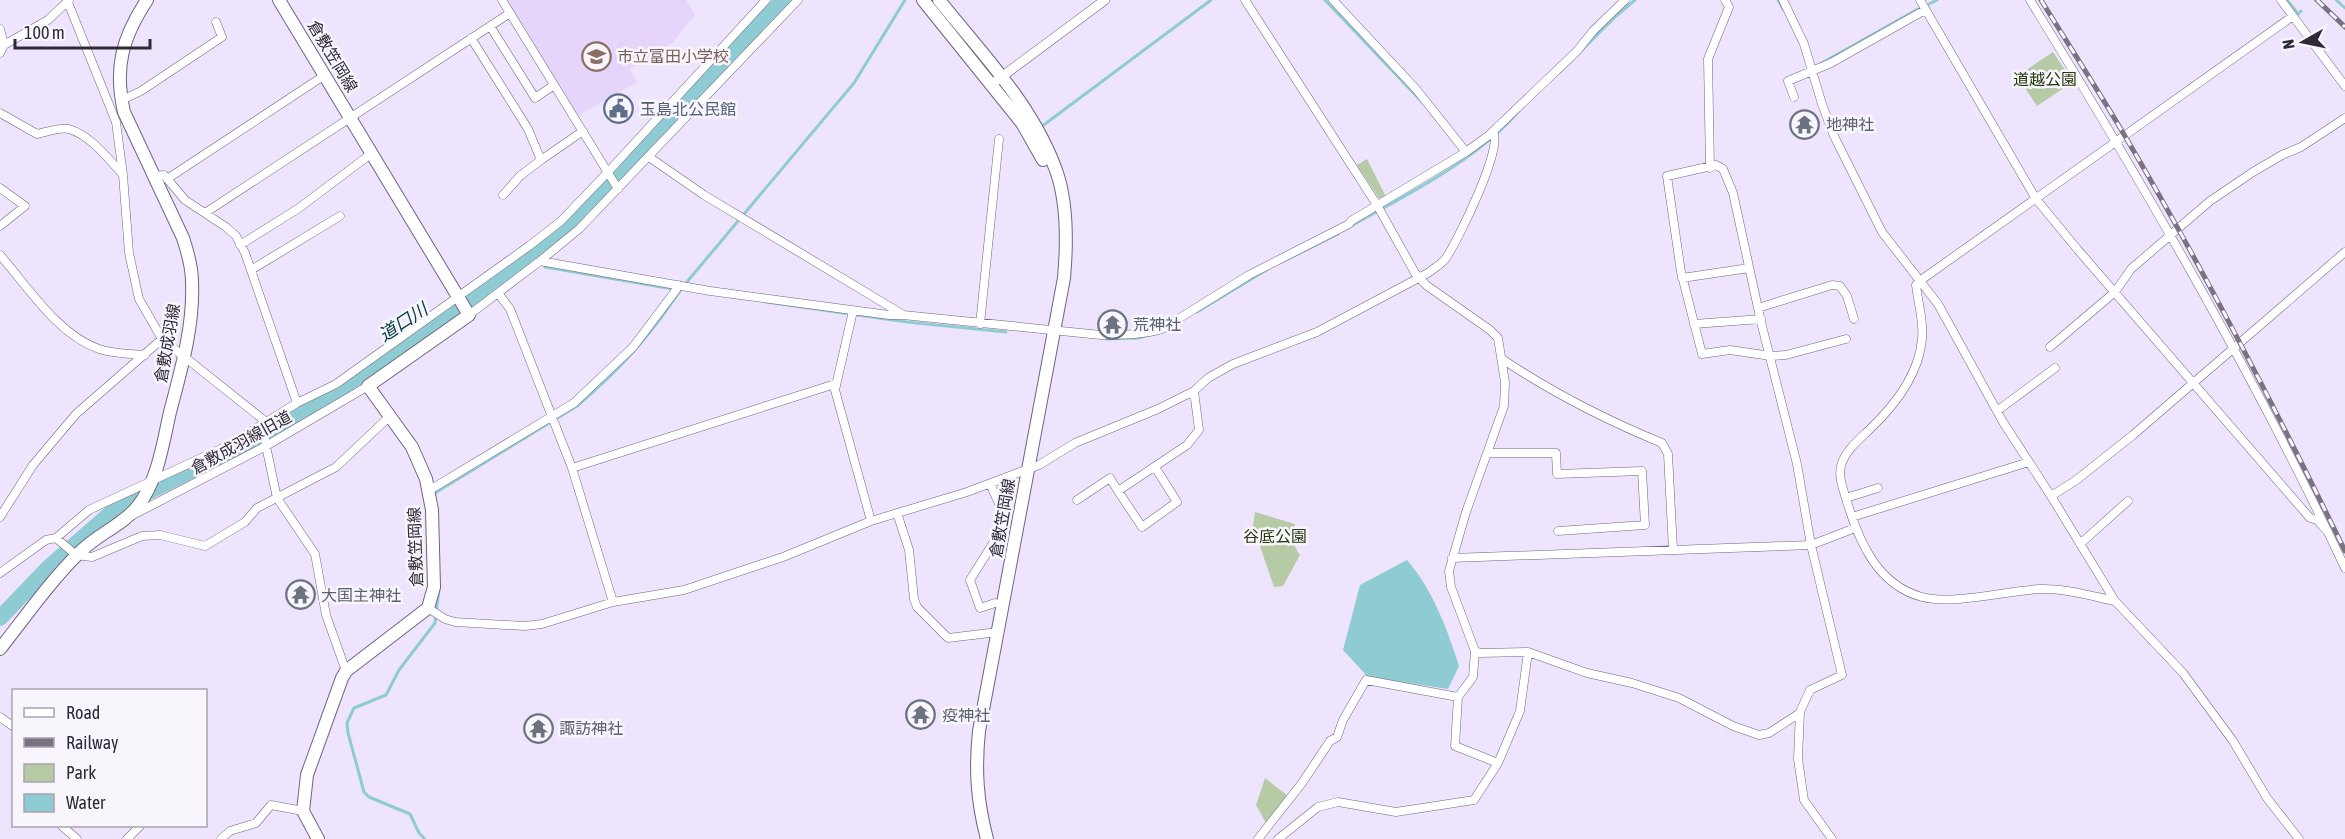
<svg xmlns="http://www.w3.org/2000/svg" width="2345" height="839" font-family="'Asap Condensed','Noto Sans JP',sans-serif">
<rect width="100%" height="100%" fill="#efe4fd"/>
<path fill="#e6d5fa" d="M507 0H686L695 15 672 43 630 69 637 82 578 116Z"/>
<path fill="#b6caa6" d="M2053 52 2073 82 2037 106 2017 76Z
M1367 159 1386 197 1379 198 1357 165Z
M1255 512 1295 524C1292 537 1292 544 1300 555L1283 586 1274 587 1253 526Z
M1265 778 1288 796 1267 825 1256 805Z"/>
<path fill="#8fcbd3" d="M1407 560C1433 590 1447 629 1459 666L1448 689 1368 677 1343 650 1360 585Z"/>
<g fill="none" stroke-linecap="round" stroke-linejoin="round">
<path stroke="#8fcbd3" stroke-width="3" d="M1325 0 1423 103
M1778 0 1783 9
M2287 0 2298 14 2301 11
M2336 0 2345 8
M1929 4 1937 0
M1820 64 1918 9
M1560 72 1616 16 1635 0
M1041 127 1211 0
M1351 226C1406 195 1477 160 1518 112
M528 257 532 262
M1282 262 1338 234
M545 267 673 289
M686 283 854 83 905 0
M766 302 907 322 1006 332
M1197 312 1268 269
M1107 339 1138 338 1165 331
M435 495V493L577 406C621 369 650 336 682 288
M425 839 419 833 410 814 369 797 364 792 348 733 347 723 354 708 386 695 399 670 435 623 439 588"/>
<path stroke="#8fcbd3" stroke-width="16" d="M0 618 49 567 118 507 277 428 343 387 474 298 528 257 596 201 630 159 783 0"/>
<defs>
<path id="minor" d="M67 0 116 122 123 175 129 253 139 299 162 339 265 421
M502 0 618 189
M1245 0 1377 205 1415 273 1426 285 1490 330 1498 338 1505 382 1504 406 1466 512 1449 571 1451 587 1475 651 1473 677 1458 697 1366 680 1343 720 1337 737 1330 741 1302 783 1258 839
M1333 0 1416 89 1466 152
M1783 0 1804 44 1822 104 1834 136 1882 232 1938 304 2003 422 2051 496 2115 601 2183 673 2233 741 2267 798 2299 839
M1920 0 2036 199 2078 250 2310 518 2317 520 2328 532
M2030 0C2143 184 2253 372 2345 568
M2281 0 2345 86
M490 26 535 98 554 85
M0 29 4 45
M471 38 528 129 541 160 583 131
M0 53 4 45 48 20 69 0
M1794 97 1788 81 1831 63 1925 10
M122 100 141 91 222 37 216 22
M0 113 37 134C47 132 59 127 69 129 90 135 109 159 123 175
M649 157 704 195 902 314
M1710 168 1708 59 1729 7 1725 0
M154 176 164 175 185 200 226 227 236 236 245 253 297 403
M167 179 325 75
M0 188 25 206 0 226
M503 195 520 176 541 160
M205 213 510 13
M240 245 299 208 372 153
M0 255C28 287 58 335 99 349 114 354 130 354 145 355
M540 261 710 291 889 315H903L1101 335C1123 335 1142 335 1162 329L1249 275 1349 224 1351 221 1466 152 1488 136 1577 51 1593 31 1625 0
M251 270 340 216
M1682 278 1749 268
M498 293 510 309 572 468 613 602
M1758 308 1832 285 1840 286 1847 296 1854 319
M853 311 835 390 871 521
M469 315 540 261 579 229 798 0
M980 324 999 139
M1694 324 1761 319
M2050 347 2115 292 2131 269 2210 201 2253 172 2282 155 2301 147 2345 118
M1502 359C1553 393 1606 420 1662 443L1668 454 1673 550
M1997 411 2055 368
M265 421 263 427 266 446 277 498 315 554 326 615 346 671
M1488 453H1556L1557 474 1642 471 1645 525 1558 531
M572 468 835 384
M990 484 1007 521 970 580 980 608 995 603
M428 491 574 403 633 347 676 290 678 285
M1118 491 1142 527 1177 502 1155 467
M2051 496 2075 481 2133 435 2345 252
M1846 498 1878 488
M1077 500 1110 478 1118 491 1187 445 1199 430 1194 391
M897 513 909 550 914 599 917 607 948 638 998 632
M133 515 266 446 368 386
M0 517 33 465 76 414 162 339
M1852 517 2029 462
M56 538 76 555 92 557 142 536 160 535 205 546 245 522 257 508 336 467 390 416
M2080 544 2128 501
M1452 558 1811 545 1855 528
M0 573 46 540 56 538 89 510 227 446 297 403 336 384 529 246 561 221 608 172 766 0
M2115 601C2091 596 2064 588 2039 589 2006 591 1953 605 1922 597 1877 585 1859 541 1847 502 1844 491 1838 478 1841 466 1845 450 1860 439 1871 428 1896 404 1919 374 1922 339 1924 321 1918 303 1916 285L1921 280 2293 16
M428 608 445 619 455 622 525 626 542 624 613 602 684 590 783 557 871 521 967 492 1039 465 1075 443 1158 409 1194 391 1208 378 1233 364 1317 332 1428 273C1434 268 1442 264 1446 258 1458 240 1504 147 1493 132
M1475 651 1480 653 1528 652 1587 673 1632 683 1679 698 1733 726 1759 735 1769 733 1800 713
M1458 697 1455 746 1498 763
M0 717 14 727
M62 826 77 839
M127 839 140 826
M221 839 230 831 256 823 271 805 303 811
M1278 839 1318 807 1338 802 1396 812 1474 800 1498 763 1520 711 1528 652
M1832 839 1804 800 1798 759 1800 712 1810 690 1842 675 1811 545 1797 464 1761 322 1733 193 1723 169 1716 165 1667 176 1681 272 1702 354 1730 350 1771 356 1786 355 1846 339"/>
<path id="tertiary" d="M992 84 1105 0"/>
<path id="primary" d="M279 0 469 315 368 386 412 447 426 479 432 510 434 587 428 608 346 671 342 678 307 775 303 811 318 839
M923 0 1022 123 1043 160
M939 0C982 54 1034 106 1057 173 1068 206 1067 244 1064 278L979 731C975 770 977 801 987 839
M0 649C26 616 51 580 81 551 98 534 123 525 138 506 158 480 163 443 170 412 181 370 194 326 192 282 192 267 188 253 183 238L124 112C114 68 122 38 147 0"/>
</defs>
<use href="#minor" stroke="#70647e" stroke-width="9"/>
<use href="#tertiary" stroke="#70647e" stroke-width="10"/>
<use href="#primary" stroke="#70647e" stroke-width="14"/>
<use href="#minor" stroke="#fff" stroke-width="8"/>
<use href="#tertiary" stroke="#fff" stroke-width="9"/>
<use href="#primary" stroke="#fff" stroke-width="12"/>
<defs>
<path id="rail" d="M2041 0C2068 44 2096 87 2122 131 2203 268 2276 409 2345 551
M2317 0 2345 27"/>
</defs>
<use href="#rail" stroke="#7a7283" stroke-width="5"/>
<use href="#rail" stroke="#f8f6fc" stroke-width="3" stroke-dasharray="9" stroke-linecap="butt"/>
</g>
<defs>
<symbol id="school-ring" viewBox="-11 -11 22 22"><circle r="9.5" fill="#f8f6fc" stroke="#8d6e63" stroke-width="1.5"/><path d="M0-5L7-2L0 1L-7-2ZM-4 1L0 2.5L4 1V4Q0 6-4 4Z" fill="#8d6e63"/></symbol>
<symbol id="civic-ring" viewBox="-11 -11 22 22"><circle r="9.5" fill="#f8f6fc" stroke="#5c6f8a" stroke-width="1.5"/><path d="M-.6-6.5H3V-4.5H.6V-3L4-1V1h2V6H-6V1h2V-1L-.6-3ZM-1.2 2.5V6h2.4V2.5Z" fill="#5c6f8a"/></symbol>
<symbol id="temple-ring" viewBox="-11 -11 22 22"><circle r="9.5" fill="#f8f6fc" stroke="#6b7280" stroke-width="1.5"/><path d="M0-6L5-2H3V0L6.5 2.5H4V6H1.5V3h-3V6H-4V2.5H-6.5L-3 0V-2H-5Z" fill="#6b7280"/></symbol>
</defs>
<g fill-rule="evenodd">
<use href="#school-ring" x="580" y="40" width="33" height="33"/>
<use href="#civic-ring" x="602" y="92" width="33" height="33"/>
<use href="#temple-ring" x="1788" y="108" width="33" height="33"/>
<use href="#temple-ring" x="1096" y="308" width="33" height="33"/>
<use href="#temple-ring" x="284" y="578" width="33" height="33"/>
<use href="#temple-ring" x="904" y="698" width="33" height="33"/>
<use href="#temple-ring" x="522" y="712" width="33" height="33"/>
</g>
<g text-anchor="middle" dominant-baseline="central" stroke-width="5" stroke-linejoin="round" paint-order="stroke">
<g font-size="16" fill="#2f2a36" stroke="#f8f6fc">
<text transform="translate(333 56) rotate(59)">倉敷笠岡線</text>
<text transform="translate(167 343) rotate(-80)">倉敷成羽線</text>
<text transform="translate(241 442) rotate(-29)">倉敷成羽線旧道</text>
<text transform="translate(1002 518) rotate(-80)">倉敷笠岡線</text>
<text transform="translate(415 547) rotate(-92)">倉敷笠岡線</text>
</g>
<g font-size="16" fill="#785e54" stroke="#f8f6fc" text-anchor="start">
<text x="617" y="56">市立富田小学校</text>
</g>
<g font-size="16" fill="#24390c" stroke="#f8f6fc">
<text x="2045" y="79">道越公園</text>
<text x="1275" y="536">谷底公園</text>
</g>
<g font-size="16" fill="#4e5e75" stroke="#f8f6fc" text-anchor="start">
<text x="640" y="109">玉島北公民館</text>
</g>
<g font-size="16" fill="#5b616d" stroke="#f8f6fc" text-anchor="start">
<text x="1826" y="124">地神社</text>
<text x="1133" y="324">荒神社</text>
<text x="321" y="595">大国主神社</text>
<text x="942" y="715">疫神社</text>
<text x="559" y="728">諏訪神社</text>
</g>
<g font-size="18" font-style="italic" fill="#013c43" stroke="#f8f6fc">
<text transform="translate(403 322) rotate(-33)">道口川</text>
</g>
</g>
<rect x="12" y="689" width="195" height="138" fill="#f8f6fc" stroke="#a8a4ad" stroke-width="1.5"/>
<rect x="24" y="708" width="30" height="9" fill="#ffffff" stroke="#a8a4ad" stroke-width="1.5"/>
<text x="66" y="719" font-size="18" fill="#2f2a36">Road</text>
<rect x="24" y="738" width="30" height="9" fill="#7a7283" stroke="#a8a4ad" stroke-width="1.5"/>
<text x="66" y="749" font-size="18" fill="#2f2a36">Railway</text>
<rect x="24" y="764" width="30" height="18" fill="#b6caa6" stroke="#a8a4ad" stroke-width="1.5"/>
<text x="66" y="779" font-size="18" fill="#2f2a36">Park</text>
<rect x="24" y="794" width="30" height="18" fill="#8fcbd3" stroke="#a8a4ad" stroke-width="1.5"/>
<text x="66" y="809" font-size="18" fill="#2f2a36">Water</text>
<g transform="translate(2303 42) rotate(261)" stroke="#f8f6fc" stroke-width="4.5" paint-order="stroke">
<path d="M0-4.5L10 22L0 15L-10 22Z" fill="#2f2a36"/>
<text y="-9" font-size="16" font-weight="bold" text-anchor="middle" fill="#2f2a36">N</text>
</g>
<path d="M15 39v9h135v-9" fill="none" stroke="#2f2a36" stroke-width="3"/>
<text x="24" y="39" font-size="18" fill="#2f2a36" stroke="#f8f6fc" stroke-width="4.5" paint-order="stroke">100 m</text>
</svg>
